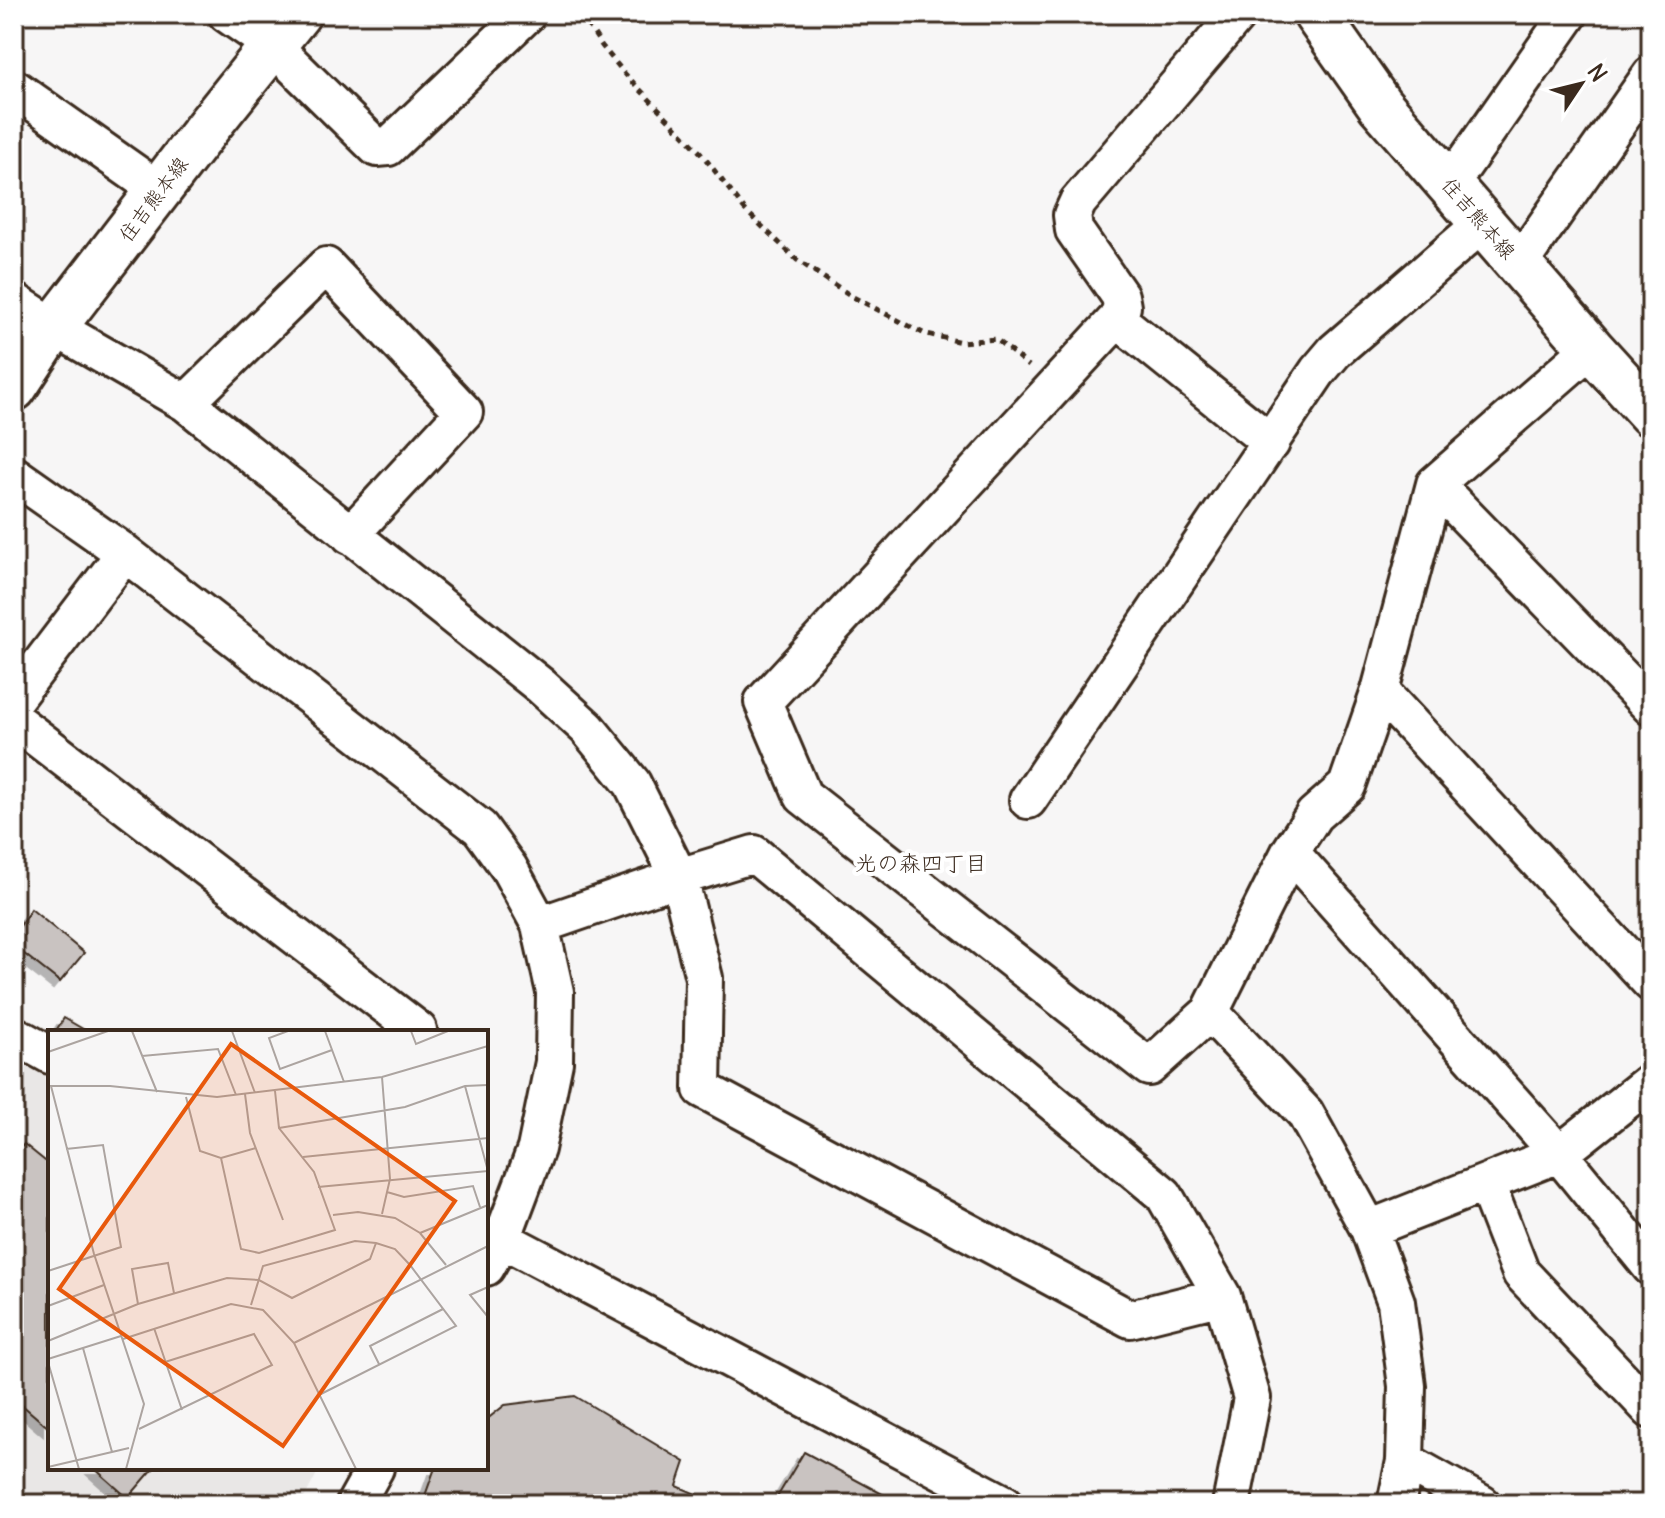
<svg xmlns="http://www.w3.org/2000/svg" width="1665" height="1518" font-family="Delius,'Klee One',sans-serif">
<defs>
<filter id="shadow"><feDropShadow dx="-7" dy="7" stdDeviation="0" flood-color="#0004"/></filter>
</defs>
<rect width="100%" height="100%" fill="#f7f6f6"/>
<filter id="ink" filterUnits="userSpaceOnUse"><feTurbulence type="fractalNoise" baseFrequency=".0125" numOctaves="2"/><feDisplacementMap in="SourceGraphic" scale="16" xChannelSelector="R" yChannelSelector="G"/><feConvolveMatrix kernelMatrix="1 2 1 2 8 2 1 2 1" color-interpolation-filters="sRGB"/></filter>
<g filter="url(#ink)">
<path fill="#e9e7e6" d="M14 1058 50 1077V1468H320L301 1504H14Z"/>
<path fill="#c9c3c1" stroke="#3b2a1e" stroke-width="2" filter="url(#shadow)" d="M31 909 84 953 60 982 14 946V935Z
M64 1018 88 1032H55Z
M24 1144 50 1165V1429L14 1398V1155Z
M575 1396 685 1462 677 1486 719 1504H422L435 1468H486V1420L505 1405Z
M804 1452 901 1504H773Z
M94 1468H154L128 1498Z"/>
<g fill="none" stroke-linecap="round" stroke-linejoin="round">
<defs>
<path id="minor" d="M227 14 272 45 377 148 388 147 527 14
M1238 14 1078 202 1072 215 1074 230 1120 296 1122 307 1117 319 763 702 803 796 1149 1067 1210 1012 1290 852 1314 815 1347 786 1380 691 1435 484 1591 348
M14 88 160 191
M1448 183 1455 177 1569 14
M1519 264 1651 75
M14 301 54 327 186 403 541 686 587 728 632 783 679 877 704 978 702 1089 1130 1319 1222 1296
M1117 319 1271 443
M186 403 326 266 464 412 350 535
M14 475 125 553 480 828 509 868 540 925 555 992 554 1062 536 1149 502 1239 486 1267
M1435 484 1651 707
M1380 691 1651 983
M14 699 125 553
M14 720 418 1030 417 1032
M1028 800 1318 371 1335 351 1483 223
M1290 852 1559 1154 1651 1267
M540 925 679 877 754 854 1164 1195 1222 1296 1252 1398 1231 1504
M1210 1012 1305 1113 1369 1229 1396 1302 1407 1386 1405 1461 1396 1504
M14 1035 50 1055
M1486 1183 1521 1273 1651 1410
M1369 1229 1559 1154 1651 1081
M502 1239 1005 1504
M1405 1461 1482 1504
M355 1504 375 1468"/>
<path id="major" d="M1316 14 1380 105 1591 348 1651 414
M14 388 54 327 210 124 298 14"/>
</defs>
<use href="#minor" stroke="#3b2a1e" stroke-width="42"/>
<use href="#major" stroke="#3b2a1e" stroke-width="50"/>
<path stroke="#3b2a1e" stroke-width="5" stroke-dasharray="6 6" stroke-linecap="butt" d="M581 14 602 46 626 75 701 153 744 209 797 260 853 297 923 333 961 342 996 339 1029 366"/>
<use href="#minor" stroke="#fff" stroke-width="36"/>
<use href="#major" stroke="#fff" stroke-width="44"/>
</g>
</g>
<g text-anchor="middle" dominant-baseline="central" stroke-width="8" stroke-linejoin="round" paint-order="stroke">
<g font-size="20" fill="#3b2a1e" stroke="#fff">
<text transform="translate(153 199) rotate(-53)">住吉熊本線</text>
<text transform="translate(1479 218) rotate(49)">住吉熊本線</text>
</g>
<g font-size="22" fill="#3b2a1e" stroke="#fff">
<text x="921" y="863">光の森四丁目</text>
</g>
</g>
<g transform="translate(48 1030)">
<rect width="440" height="440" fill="#f7f6f6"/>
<path fill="none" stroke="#aca4a0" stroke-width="2" d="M84 1 109 62M184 1 207 63M240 1 221 8 232 39 284 20M277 1 296 52M363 1 368 14 400 1M0 22 60 1M0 23V57M94 26 170 19 188 65M417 56 440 141M197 64 202 103 235 190M138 67 152 121 173 128 193 219 211 223 287 200 266 142 231 98 227 61M231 98 357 77 417 56 440 55M255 127 440 108M173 128 208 118M270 157 440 141M339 162 356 167 425 156 432 177M334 184 342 149 334 47M285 185 310 182 347 188 372 203 398 235M372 203 440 175M0 241 73 217 55 115 18 119M440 257 422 265 440 287M90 274 84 239 120 233 126 263M203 275 215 236 307 211 328 213 347 219 362 235 408 296 271 365M0 276 56 255M106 298 134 380M75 309 183 274 215 280 246 313 308 439M0 311 90 274 179 248 211 250 244 268 322 229 328 213M246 313 440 216M35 318 64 422M0 329 73 306M0 332 31 439M331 334 322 316 395 279M91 399 224 335 206 304 117 332M0 437 81 418M78 439 96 374 46 224 3 56H62L169 67 334 47 440 16"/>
<path fill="#e8590c" fill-opacity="0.15" stroke="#e8590c" stroke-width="4" d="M183 14 407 171 235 416 11 259Z"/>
<rect width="440" height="440" fill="none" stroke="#3b2a1e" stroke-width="4"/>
</g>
<rect width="1665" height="1518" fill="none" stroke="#fff" stroke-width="48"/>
<rect x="24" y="24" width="1617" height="1470" fill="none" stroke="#3b2a1e" stroke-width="3" filter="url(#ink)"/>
<g transform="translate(1581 84) rotate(55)" stroke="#ffffff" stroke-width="6" paint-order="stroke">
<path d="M0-6L14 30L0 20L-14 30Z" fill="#3b2a1e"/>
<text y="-12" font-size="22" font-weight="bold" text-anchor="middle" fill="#3b2a1e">N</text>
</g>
</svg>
